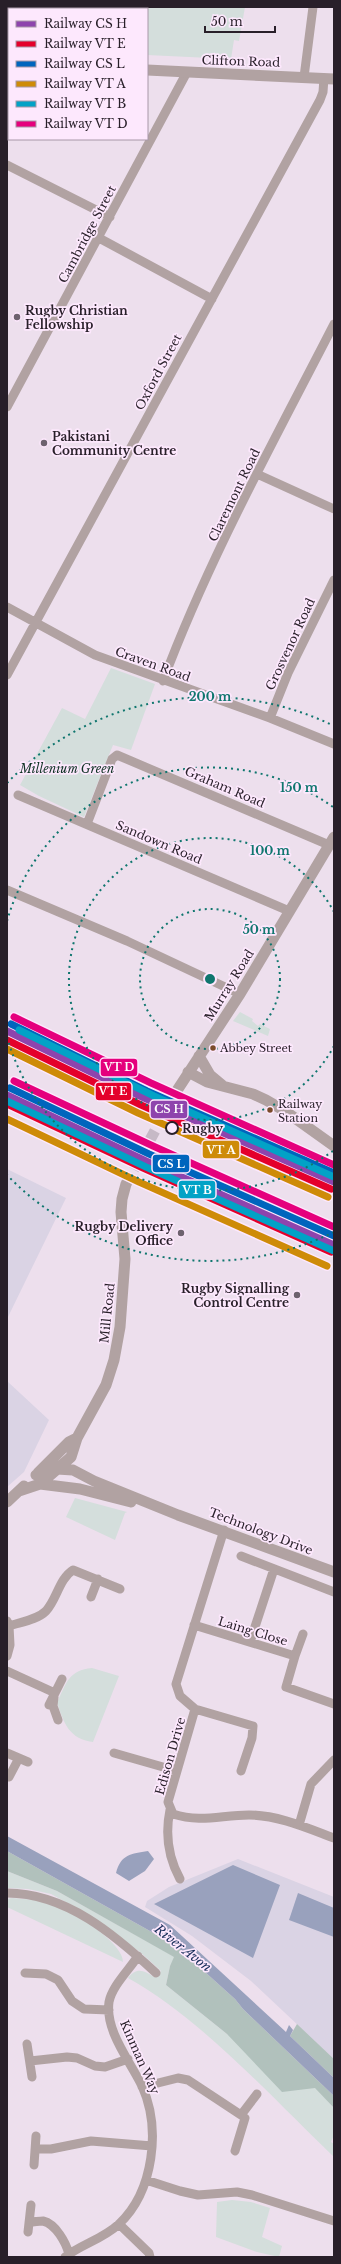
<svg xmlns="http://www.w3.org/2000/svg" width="341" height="2264" font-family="'Libre Baskerville',serif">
<rect width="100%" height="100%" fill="#eddfed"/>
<path fill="#dad3e4" d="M7 1169 66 1198 7 1319Z
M7 1381 49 1420 24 1472 7 1487Z
M238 1859 334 1897V2059L251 1981 192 1936 145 1907 147 1901 169 1887Z"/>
<path fill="#d4dedc" d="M7 7H245L239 41 234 40 231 59 147 55V9H9V66H7Z
M111 668 155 684 131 750 113 745 84 817 39 796 20 785 62 708 85 719Z
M240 1012 253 1019 252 1021 258 1026 260 1024 270 1029 268 1036 233 1021Z
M75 1498 127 1512 125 1513 115 1540 66 1517Z
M92 1668 119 1676 93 1742C69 1739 64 1723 57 1703 66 1683 69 1670 92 1668Z
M7 1871 57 1891 175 1957 170 1966 166 1985 227 2034 316 2088 334 2108V2135L331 2142 334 2144V2157C271 2097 203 2020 128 1978 136 1967 144 1970 154 1977L161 1971 140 1952 71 1905 51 1894 28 1889 7 1888Z
M12 1898C30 1899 47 1901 63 1909 79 1916 123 1943 123 1962L7 1907V1899Z
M232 2200 251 2202 270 2208 262 2237 282 2246 279 2257 257 2252 216 2237 217 2202Z"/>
<path fill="#b1c1bc" d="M7 1851 175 1945 235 1999 243 2009 334 2096V2108L315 2088 282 2092 227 2034 166 1985 170 1966 174 1957 57 1891 7 1871Z
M297 2024 334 2059V2078L290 2036Z"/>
<path fill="#99a1bd" d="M7 1836 170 1925 286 2032 289 2025 293 2030 290 2036 334 2078V2096L243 2009 235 1999 175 1945 7 1851Z
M148 1851 154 1859 145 1871 129 1881 116 1873C121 1854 131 1854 148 1851Z
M233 1865 280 1885 253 1958 154 1904Z
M298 1893 334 1908V1937L289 1920Z"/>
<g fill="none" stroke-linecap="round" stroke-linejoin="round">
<path stroke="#c6b9c6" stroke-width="11" stroke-dasharray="11 5.5" stroke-linecap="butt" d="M126 1184 176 1092"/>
<path stroke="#b1a2a2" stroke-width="9" d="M304 77 313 7
M7 165 110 217
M99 238 212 299
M7 407 187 72
M257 474 334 509
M7 607 95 655 270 718 334 744
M7 675 320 100 323 92 324 78
M163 681C209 558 274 441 334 324
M270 718 288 673 334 580
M18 795 289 911
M87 824 112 759 117 755 329 845
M7 890 127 941 240 994
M224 1530 176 1684 180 1696 195 1709 168 1802 173 1814C201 1823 221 1815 249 1815 278 1815 307 1828 334 1838
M241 1556 334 1592
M91 1597 98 1579
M7 1621 9 1626C21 1622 37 1620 46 1611 57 1599 59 1579 73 1570L120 1589
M194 1625 295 1656 286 1687 334 1704
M250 1642 274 1569
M7 1656 10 1645 9 1626
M295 1656 303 1634
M7 1671 55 1693 49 1705
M55 1693 62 1679
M54 1697 53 1706 58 1720
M195 1709 253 1726 252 1738 241 1771
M7 1753 28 1762
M114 1753 177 1771
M9 1777 19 1758
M170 1810C165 1834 168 1857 180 1879
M299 1825 311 1784 334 1760
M7 1893C66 1893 115 1935 156 1973
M25 1973 46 1974 58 1980 72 2001 84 2009 109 2010
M27 2044 32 2077
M30 2061 67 2057 77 2058 95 2066 105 2067 128 2059
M142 2087 178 2078 188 2080 241 2115 245 2118 235 2151
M241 2115 257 2094
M35 2149H51L91 2141 152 2146
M34 2165 36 2136
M146 2180 180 2191 198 2195 237 2192 252 2195 334 2221
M30 2222C34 2222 39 2221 43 2221 56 2224 66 2243 69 2254
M119 2224 149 2253 150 2257
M28 2232 31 2205
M65 2257C82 2244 103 2239 119 2224 154 2191 161 2128 142 2086 130 2061 105 2031 109 2002 112 1986 129 1970 138 1956"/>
<path stroke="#b1a2a2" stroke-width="11" d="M147 70 334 79
M7 79H9
M199 1056 210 1075 222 1085
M188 1072 207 1082 253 1094 266 1100 285 1111 334 1146
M176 1092 240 994 334 837
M38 1473 69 1442 77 1438
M36 1475 57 1469 73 1470 94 1481 178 1515 334 1572
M40 1484 80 1489 131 1502
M19 1491 40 1484 71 1457 77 1438 106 1385 114 1360 120 1327 125 1259 121 1212 122 1199 126 1184
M7 1502 24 1486"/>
<path stroke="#b3a7ac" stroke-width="3" stroke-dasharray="5 5" stroke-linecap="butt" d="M7 1035 135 1098 334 1189
M7 1118 169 1196 334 1269"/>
<defs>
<path id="rail-1" d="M7 1031 144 1098 334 1182
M7 1095 146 1161 334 1245"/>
<path id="rail-2" d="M7 1040 141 1105 331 1189
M7 1104 143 1168 331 1252"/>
<path id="rail-3" d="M11 1024 147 1091 334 1173
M10 1088 149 1154 334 1236"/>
<path id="rail-4" d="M7 1049 138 1113 328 1197
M7 1119 139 1182 327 1266"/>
<path id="rail-5" d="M19 1030 154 1096 334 1177
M7 1101 146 1167 334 1251"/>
<path id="rail-6" d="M14 1017 151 1083 334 1165
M14 1081 153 1146 334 1227"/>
</defs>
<use href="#rail-1" stroke="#fde8fd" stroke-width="10"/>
<use href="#rail-2" stroke="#fde8fd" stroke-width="10"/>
<use href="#rail-3" stroke="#fde8fd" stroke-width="10"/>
<use href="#rail-4" stroke="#fde8fd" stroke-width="10"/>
<use href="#rail-5" stroke="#fde8fd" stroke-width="10"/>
<use href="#rail-6" stroke="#fde8fd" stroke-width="10"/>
<use href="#rail-1" stroke="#8e44ad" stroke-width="7"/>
<use href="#rail-2" stroke="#e4002b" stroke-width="7"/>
<use href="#rail-3" stroke="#0065bd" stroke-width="7"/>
<use href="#rail-4" stroke="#ce8b08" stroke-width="7"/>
<use href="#rail-5" stroke="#02a2c6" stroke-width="7"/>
<use href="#rail-6" stroke="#e5007d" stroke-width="7"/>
</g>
<g fill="none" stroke="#0f766e" stroke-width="2" stroke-dasharray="2 4">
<circle cx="210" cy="979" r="70"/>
<path d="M334 1046A141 141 0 1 1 334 912"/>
<path d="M333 1151A211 211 0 0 1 7 1037M7 921A211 211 0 0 1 333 807"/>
<path d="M334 1232A282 282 0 0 1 7 1175M7 783A282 282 0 0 1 334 726"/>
</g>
<g fill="#6d626e" stroke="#fde8fd" stroke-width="1.5">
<circle cx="17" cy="317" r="4"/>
<circle cx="44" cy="443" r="4"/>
<circle cx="181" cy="1233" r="4"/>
<circle cx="297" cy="1295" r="4"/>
</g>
<g fill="#7a4b2a" stroke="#fde8fd" stroke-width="1.5">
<circle cx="213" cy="1048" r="3.5"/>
<circle cx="270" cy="1110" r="3.5"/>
</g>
<circle fill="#fde8fd" stroke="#281f29" stroke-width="2" cx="172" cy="1128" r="6"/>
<g text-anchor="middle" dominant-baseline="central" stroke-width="3.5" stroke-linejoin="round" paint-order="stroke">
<g font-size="11" fill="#281f29" stroke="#fde8fd" text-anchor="start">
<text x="220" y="1048">Abbey Street</text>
<text x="278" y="1104">Railway<tspan x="278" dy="14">Station</tspan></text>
</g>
<g font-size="12" fill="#281f29" stroke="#fde8fd">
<text transform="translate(241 61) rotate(2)">Clifton Road</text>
<text transform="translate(87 234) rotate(-62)">Cambridge Street</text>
<text transform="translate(158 372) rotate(-62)">Oxford Street</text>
<text transform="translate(234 495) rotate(-64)">Claremont Road</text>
<text transform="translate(290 644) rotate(-65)">Grosvenor Road</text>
<text transform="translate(153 664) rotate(20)">Craven Road</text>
<text transform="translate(225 787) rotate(23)">Graham Road</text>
<text transform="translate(159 842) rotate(23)">Sandown Road</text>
<text transform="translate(229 985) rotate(-58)">Murray Road</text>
<text transform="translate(107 1313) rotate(-84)">Mill Road</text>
<text transform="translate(261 1531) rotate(21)">Technology Drive</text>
<text transform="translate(253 1631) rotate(17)">Laing Close</text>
<text transform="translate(170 1756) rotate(-74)">Edison Drive</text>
<text transform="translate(140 2057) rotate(66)">Kinman Way</text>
</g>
<g font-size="12" font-weight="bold" fill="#281f29" stroke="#fde8fd" text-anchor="start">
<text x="25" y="310">Rugby Christian<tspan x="25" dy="14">Fellowship</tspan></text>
<text x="52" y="436">Pakistani<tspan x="52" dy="14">Community Centre</tspan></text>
<text x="173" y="1226" text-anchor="end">Rugby Delivery<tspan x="173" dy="14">Office</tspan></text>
<text x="289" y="1288" text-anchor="end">Rugby Signalling<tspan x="289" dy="14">Control Centre</tspan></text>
</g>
<g font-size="12" font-style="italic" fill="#0e3223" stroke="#fde8fd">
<text x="67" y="768">Millenium Green</text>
</g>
<g font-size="12" font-weight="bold" fill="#281f29" stroke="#fde8fd" text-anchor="start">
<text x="182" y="1128">Rugby</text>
</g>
<g font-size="13" font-style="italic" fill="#172d59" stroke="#fde8fd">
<text transform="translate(183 1948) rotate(38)">River Avon</text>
</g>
</g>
<circle cx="210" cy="979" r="6" fill="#0f766e" stroke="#fde8fd" stroke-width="2"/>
<g font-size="12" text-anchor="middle" font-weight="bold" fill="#0f766e" stroke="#fde8fd" stroke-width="3.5" stroke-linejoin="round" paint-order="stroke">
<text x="210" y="701">200 m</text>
<text x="299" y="792">150 m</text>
<text x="270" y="855">100 m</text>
<text x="259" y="934">50 m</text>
</g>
<g stroke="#fde8fd" stroke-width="1.5">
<rect x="100" y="1058" width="38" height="19" rx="4" fill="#e5007d"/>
<rect x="95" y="1082" width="37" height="19" rx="4" fill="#e4002b"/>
<rect x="150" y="1100" width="38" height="19" rx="4" fill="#8e44ad"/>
<rect x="202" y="1140" width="38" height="19" rx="4" fill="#ce8b08"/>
<rect x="152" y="1154" width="38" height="19" rx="4" fill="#0065bd"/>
<rect x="178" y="1180" width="38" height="19" rx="4" fill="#02a2c6"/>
</g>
<g font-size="11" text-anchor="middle" font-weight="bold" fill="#fff">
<text x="119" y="1071">VT D</text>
<text x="113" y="1095">VT E</text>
<text x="169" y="1113">CS H</text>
<text x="221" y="1154">VT A</text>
<text x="171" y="1168">CS L</text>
<text x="197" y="1194">VT B</text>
</g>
<rect width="341" height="2264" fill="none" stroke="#281f29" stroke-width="16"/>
<rect x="8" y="8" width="140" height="132" fill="#fde8fd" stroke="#a898a8"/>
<rect x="16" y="21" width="20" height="6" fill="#8e44ad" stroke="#a898a8"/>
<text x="44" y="28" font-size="12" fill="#281f29">Railway CS H</text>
<rect x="16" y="41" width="20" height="6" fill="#e4002b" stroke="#a898a8"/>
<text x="44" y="48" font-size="12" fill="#281f29">Railway VT E</text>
<rect x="16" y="61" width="20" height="6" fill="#0065bd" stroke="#a898a8"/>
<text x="44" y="68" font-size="12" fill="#281f29">Railway CS L</text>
<rect x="16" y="81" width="20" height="6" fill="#ce8b08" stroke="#a898a8"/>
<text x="44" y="88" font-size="12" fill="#281f29">Railway VT A</text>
<rect x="16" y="101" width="20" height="6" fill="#02a2c6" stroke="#a898a8"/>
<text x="44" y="108" font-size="12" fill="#281f29">Railway VT B</text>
<rect x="16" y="121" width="20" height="6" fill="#e5007d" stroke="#a898a8"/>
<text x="44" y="128" font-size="12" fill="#281f29">Railway VT D</text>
<path d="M205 26v6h70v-6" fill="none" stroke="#281f29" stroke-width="2"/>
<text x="211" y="26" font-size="12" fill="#281f29" stroke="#fde8fd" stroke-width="3" paint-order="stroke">50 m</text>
</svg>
